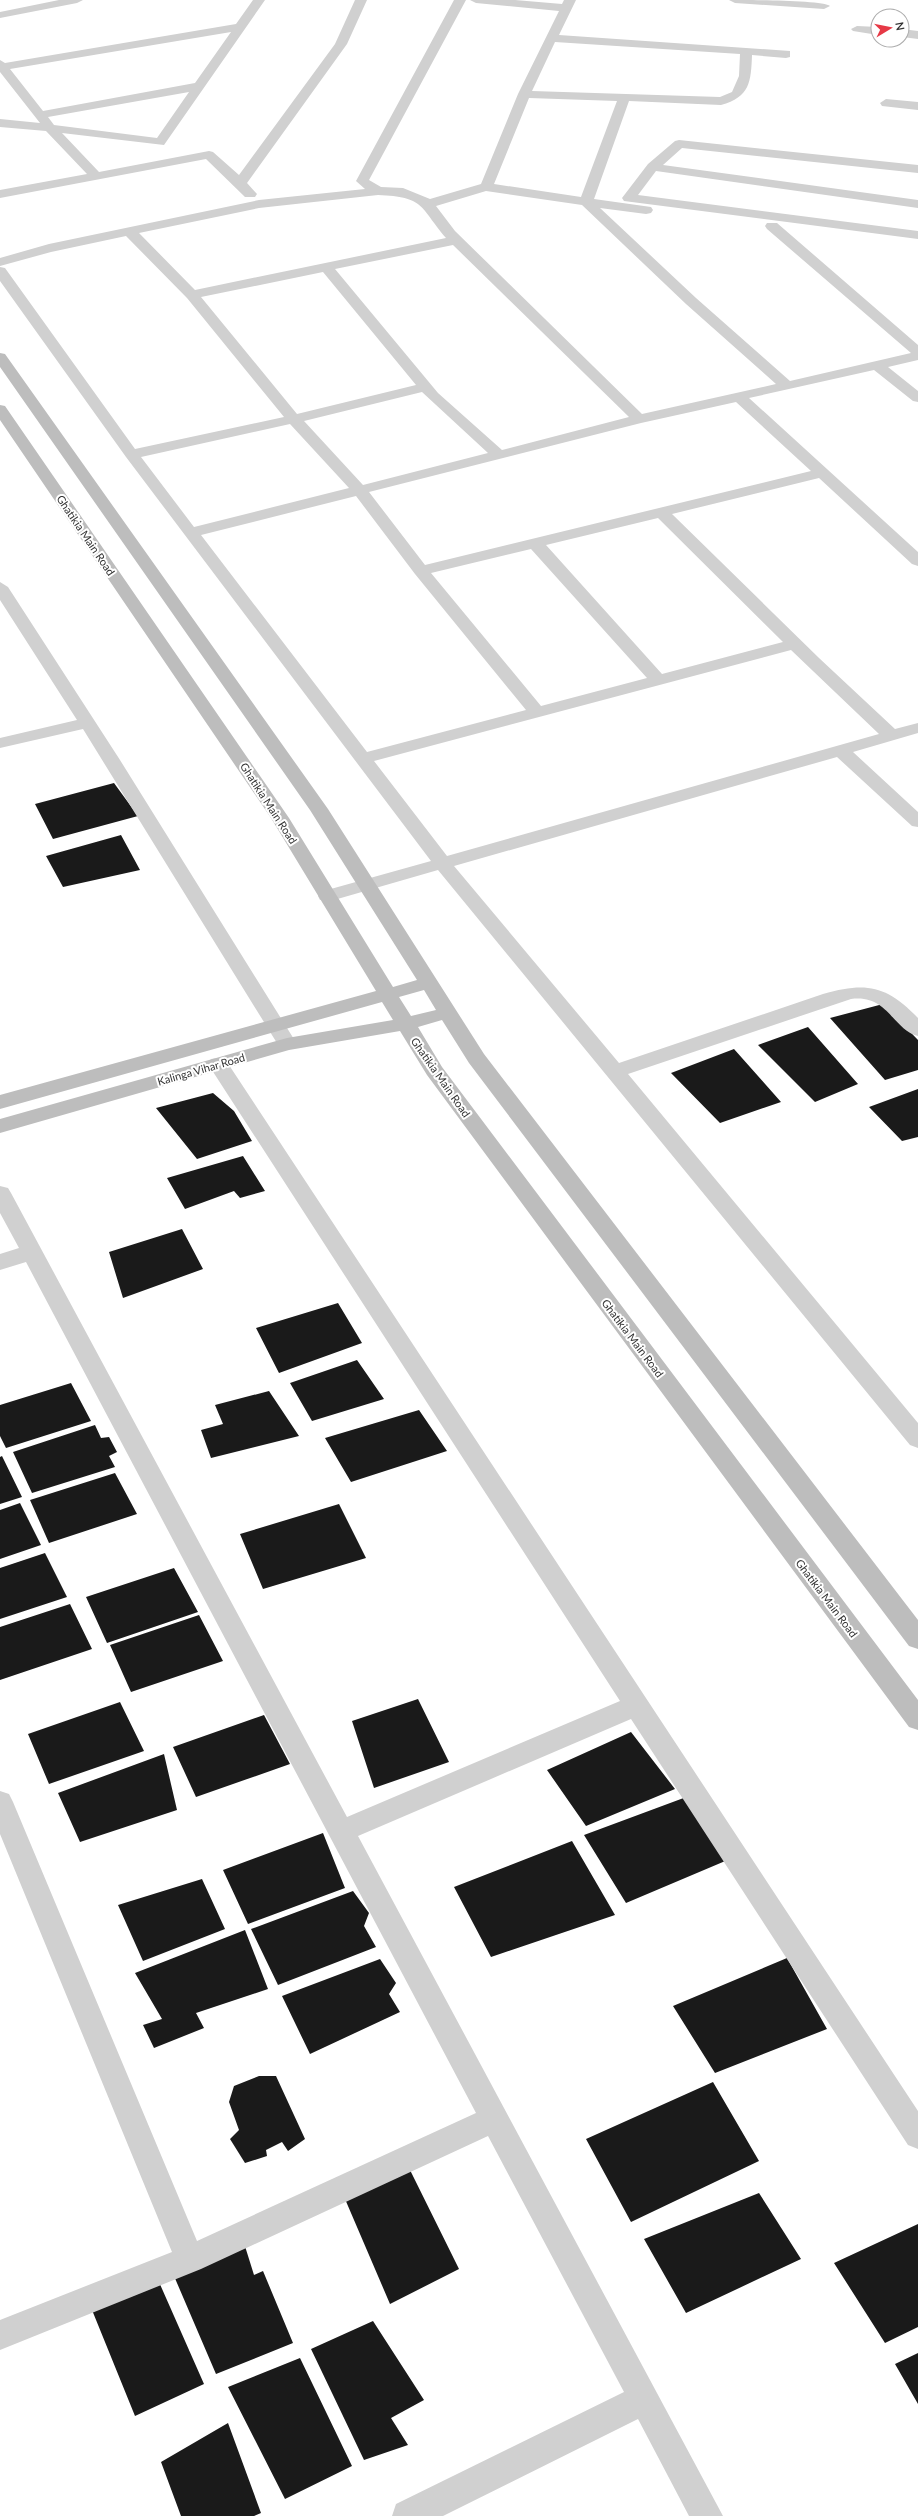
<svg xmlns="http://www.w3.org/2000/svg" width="918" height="2516" font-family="Lato,sans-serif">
<rect width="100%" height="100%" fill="#fff"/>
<path fill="#1a1a1a" d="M114 783 138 816 53 839 35 804Z
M121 835 140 870 63 887 46 856Z
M883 1004 918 1040V1070L885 1080 830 1018Z
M808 1027 858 1084 815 1102 758 1045Z
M734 1049 781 1102 720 1123 671 1073Z
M918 1089V1137L902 1141 869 1107Z
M213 1093 234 1111 252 1141 197 1159 156 1108Z
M243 1156 265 1191 240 1198 234 1191 185 1209 167 1178Z
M182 1229 203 1269 123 1298 109 1252Z
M338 1303 362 1343 279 1373 256 1328Z
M357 1360 384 1399 312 1421 290 1383Z
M71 1383 91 1421 6 1448 0 1436V1405Z
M269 1391 299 1436 211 1458 201 1430 223 1424 215 1405Z
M419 1410 447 1451 351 1482 325 1438Z
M95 1425 101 1438 109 1437 117 1452 109 1456 115 1467 32 1493 13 1452Z
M2 1456 22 1497 0 1504V1457Z
M115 1473 137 1514 49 1543 30 1500Z
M20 1503 41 1545 0 1559V1510Z
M339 1504 366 1558 263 1589 240 1534Z
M45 1553 67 1597 0 1619V1568Z
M174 1568 198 1612 107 1643 86 1597Z
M70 1604 92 1649 0 1680V1627Z
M199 1615 223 1661 131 1692 110 1645Z
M418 1699 449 1762 374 1788 352 1721Z
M120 1702 144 1751 49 1784 28 1734Z
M264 1715 290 1764 196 1797 173 1747Z
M631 1732 675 1789 586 1826 547 1770Z
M164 1754 177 1810 80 1842 58 1793Z
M689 1796 730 1859 626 1903 584 1835Z
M323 1833 345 1888 248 1924 223 1870Z
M572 1841 615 1915 491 1957 454 1887Z
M202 1879 225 1929 143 1961 118 1905Z
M353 1891 369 1913 364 1926 376 1947 278 1985 251 1929Z
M245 1930 268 1989 196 2013 204 2028 154 2048 143 2025 162 2019 135 1973Z
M787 1958 827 2029 715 2073 673 2006Z
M380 1959 396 1983 389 1994 400 2012 310 2054 282 1996Z
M259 2076H276L305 2139 288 2151 282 2142 266 2150 267 2156 245 2163 230 2139 239 2130 229 2102 234 2086Z
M713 2082 759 2161 631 2222 586 2139Z
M410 2170 459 2269 390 2304 345 2199Z
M759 2193 801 2259 686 2313 644 2239Z
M918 2224V2327L885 2343 834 2263Z
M244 2243 254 2275 263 2271 293 2343 216 2374 174 2276Z
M159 2282 204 2384 135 2416 92 2310Z
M373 2321 424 2400 391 2418 408 2445 364 2460 311 2349Z
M918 2353V2404L895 2364Z
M300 2358 352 2466 285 2499 228 2387Z
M228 2423 261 2513 254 2516H181L161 2462Z"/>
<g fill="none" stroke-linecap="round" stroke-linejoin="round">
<path fill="#d0d0d0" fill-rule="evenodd" d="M59 0H83L77 3 0 18V12Z
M253 0H265L164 145 62 133 99 172 209 151 213 152 239 175 335 44 355 0H367L347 44 247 183 257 194 255 197H245L206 159 0 198V190L87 174 46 131 0 127V119L40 123 0 72V60L5 63 236 24ZM231 32 195 83 43 111 10 69ZM189 92 157 138 54 125 48 117Z
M454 0H466L369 180 381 187 403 188 430 199 481 184 518 94 559 11 476 3 470 0H515L562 4 564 0H576L559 35 790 51V57L786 58 752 55C751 82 750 97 721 105L629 101 594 199 651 207 653 210 651 213 646 214 600 208 696 298 790 381 911 353 767 229 765 226 767 223H777L918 345V360L888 367 918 391V402L913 401 874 370 749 398 918 552V566L912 564 819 478 672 514 819 658 895 729 918 723V733L853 752 918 812V827L912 826 837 757 454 866 619 1063 823 994C866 982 886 985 918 1018V1036C893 1030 888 994 851 999L628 1074 918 1423V1448L910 1445 438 870 334 900H320L318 896 320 892 431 861 126 457 0 281V267L5 268 135 449 284 417 187 298 126 236 51 252 0 266V258L49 244 259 200 365 189 356 181ZM555 42 740 54 739 76 732 92 720 97 532 91ZM529 98 617 101 581 197 494 184ZM486 191 582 205 686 304 776 384 642 414 455 231 436 206ZM378 195C425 197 419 206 446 238L195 290 139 233 259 208ZM453 245 629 417 502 450 438 393 335 269ZM323 272 416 385 297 414 201 297ZM422 392 488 453 363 485 304 421ZM736 402 811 471 425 565 369 492 641 423ZM290 424 349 488 194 527 141 457ZM356 496 415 574 526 710 367 752 201 535ZM658 518 783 642 662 674 546 545ZM531 549 647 678 541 706 431 573ZM791 650 879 734 447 856 374 761Z
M729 0C744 0 824 0 830 6L824 9 735 3Z
M857 26 878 27V35L853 31 851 29Z
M902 29 918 31V39L902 37Z
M886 99 918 102V110L882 106 880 103Z
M679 140 918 165V173L682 148 663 165 918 200V208L656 171 638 195 918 231V239L624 201 622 198 648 164 675 141Z
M0 582 8 587 120 760 297 1044 294 1048 287 1050 280 1048 83 729 0 748V738L77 720 0 600Z
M218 1058 225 1059 918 2111V2149L908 2145 631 1719 358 1836 723 2516H689L638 2419 443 2516H392L396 2504 624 2392 488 2136 201 2269 0 2350V2320L172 2252 0 1834V1791L9 1794 13 1802 197 2241 476 2113 26 1262 0 1270V1254L19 1248 0 1213V1186L8 1188 11 1193 347 1817 620 1701 208 1064 211 1059Z"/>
<path fill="#bdbdbd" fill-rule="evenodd" d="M0 353 5 354 328 809 484 1054 918 1620V1649L909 1646 469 1063 442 1020 418 1027 442 1067 918 1700V1730L909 1727 427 1075 400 1031 289 1050 0 1133V1119L287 1038 393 1020 382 1002 0 1109V1095L376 991 271 818 0 420V405L5 406 289 818 393 987 417 980 310 810 0 367ZM424 990 436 1010 411 1016 399 997Z"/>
</g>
<g text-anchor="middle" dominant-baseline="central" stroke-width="4" stroke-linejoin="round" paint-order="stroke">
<g font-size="11" fill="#333" stroke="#fff">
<text transform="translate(86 535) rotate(56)">Ghatikia Main Road</text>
<text transform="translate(269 803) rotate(57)">Ghatikia Main Road</text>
<text transform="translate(201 1069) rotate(-16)">Kalinga Vihar Road</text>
<text transform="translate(441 1077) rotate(55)">Ghatikia Main Road</text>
<text transform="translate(633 1338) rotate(53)">Ghatikia Main Road</text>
<text transform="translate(827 1598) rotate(53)">Ghatikia Main Road</text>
</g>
</g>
<g transform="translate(890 28) rotate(80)"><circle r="19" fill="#ffffff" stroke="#adadad"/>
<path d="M0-3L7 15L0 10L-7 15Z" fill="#e63946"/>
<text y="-6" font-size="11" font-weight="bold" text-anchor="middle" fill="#333333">N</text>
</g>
</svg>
